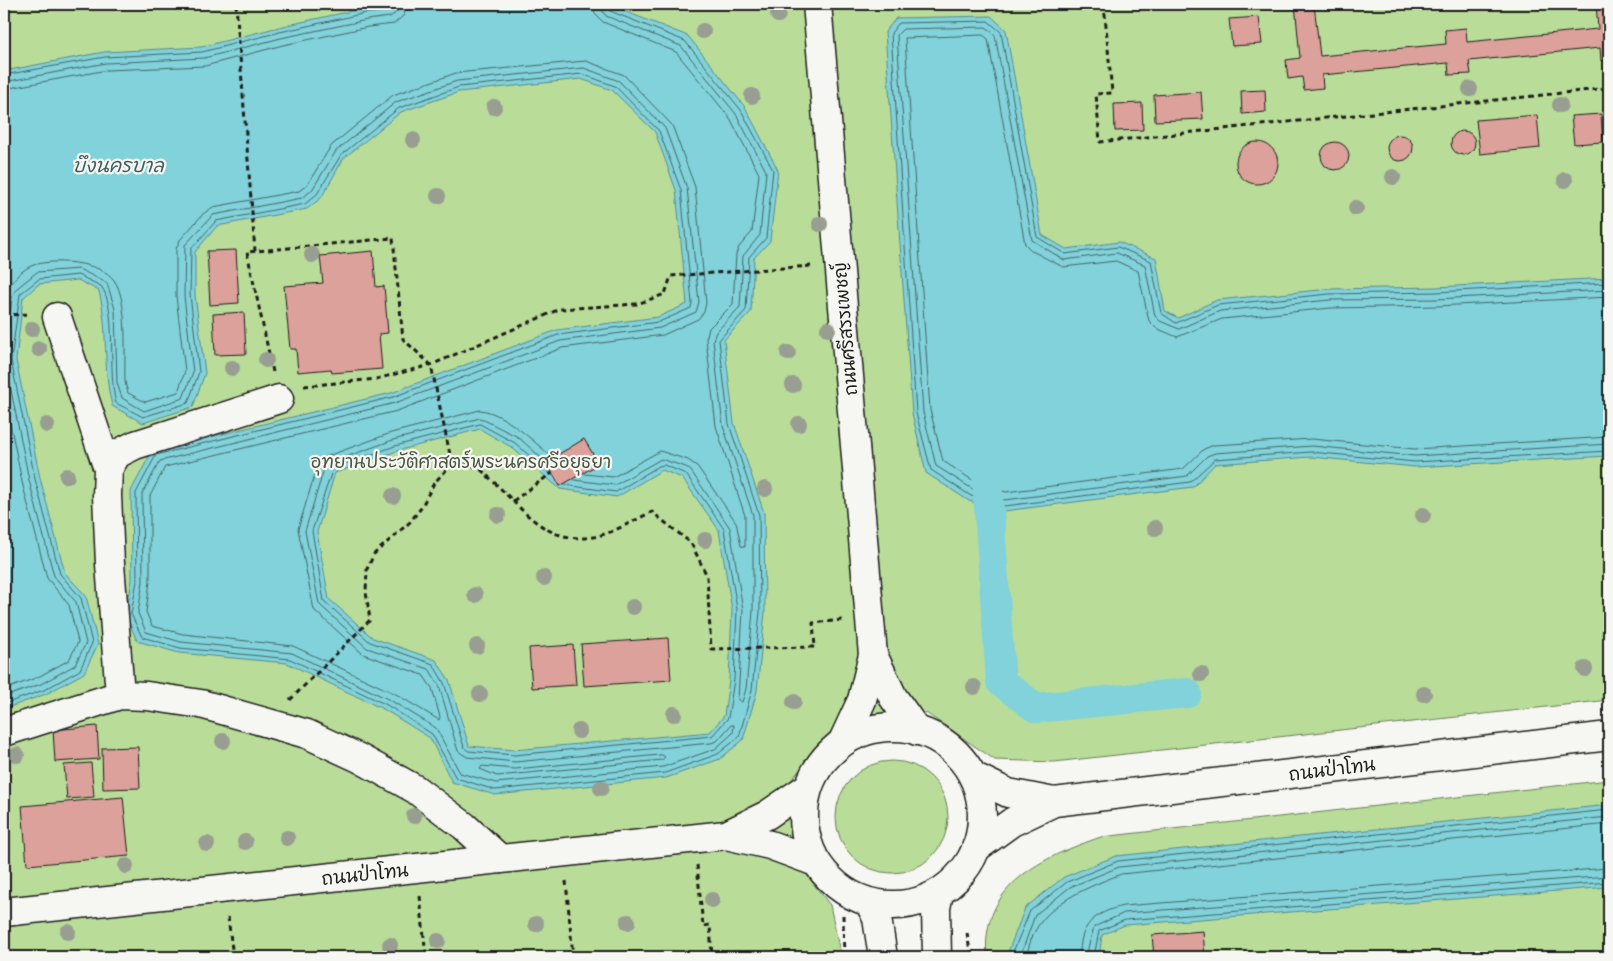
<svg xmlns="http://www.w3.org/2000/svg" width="1613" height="961" font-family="Delius,'Playpen Sans Thai',sans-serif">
<rect width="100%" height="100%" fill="#f6f6f2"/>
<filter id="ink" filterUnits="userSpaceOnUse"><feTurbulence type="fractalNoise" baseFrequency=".02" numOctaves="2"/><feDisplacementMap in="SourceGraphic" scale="10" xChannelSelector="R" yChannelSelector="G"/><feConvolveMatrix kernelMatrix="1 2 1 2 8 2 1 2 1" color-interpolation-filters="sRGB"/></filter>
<g filter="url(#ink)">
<path fill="#b9dd98" stroke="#6a7c5a" d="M4 4H1609V700L1054 762 995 760 926 713 841 719 789 783 795 860 830 905 841 957H4Z
M836 817a56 56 0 1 1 112 0a56 56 0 1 1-112 0Z
M1609 780V957H987C980 885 1043 857 1101 837Z"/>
<path fill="#81d2da" stroke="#59898e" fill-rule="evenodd" d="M413 4H606L688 36 745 107 778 170 770 241 754 258 751 312 724 340 734 423 764 513 765 612 757 691 743 740 720 759 666 778 495 795 452 782 430 738 385 710 287 663 179 653 137 641 126 615 132 580 131 491 152 451 391 393 557 330 658 317 687 304 676 190 655 132 612 90 581 79 459 92 401 112 344 158 321 198 307 209 217 226 195 252V295L205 373 193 407 143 423 112 406C102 368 109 329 99 291L78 280 39 284 23 298 16 360 40 478 65 573 86 596 98 644 84 673 46 694 4 709V71L104 52 201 47 279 27 365 8ZM480 429 511 447 560 489 617 497 662 470 682 478 719 530 732 610 729 680 724 716 710 732 514 750 469 746 449 680 436 660 373 638 329 599 317 532 335 473 397 451Z
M991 16 1006 30 1042 235 1066 249 1119 242 1156 258 1165 311 1178 318 1217 300 1330 289 1436 287 1609 278V456L1415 467 1311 457 1215 464 1193 487 1004 511 969 501 926 473 912 413 885 32 896 18Z
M1609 805V887L1125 925 1102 935 1099 957H1009L1008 952 1025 908 1064 877 1116 856Z"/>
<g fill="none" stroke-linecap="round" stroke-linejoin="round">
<path stroke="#446568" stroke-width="1" d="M4 75 105 57 202 52 280 32 366 13 389 11 393 4
M4 82 106 63 204 58 281 38 367 20 390 17 397 12 400 4
M4 89 107 70 205 66 283 45 368 27 394 24 404 15 407 4
M1609 283 1436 292 1330 294 1218 305 1176 323 1161 313 1151 261 1118 247 1065 254 1037 237 1001 32 988 21 899 23 891 33 916 413 931 470 971 496 1005 506 1190 482 1215 459 1311 452 1415 462 1609 451
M1609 290 1436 299 1330 300 1220 311 1179 329 1160 321 1155 316 1145 265 1117 253 1064 260 1032 240 995 35 986 27 903 29 897 35 923 412 936 466 974 490 1005 500 1187 476 1207 456 1215 453 1312 446 1415 456 1609 444
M1609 297 1437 306 1331 308 1222 319 1177 337 1156 328 1149 321 1138 271 1116 261 1063 267 1032 251 1025 244 988 39 983 35 905 38 930 410 943 461 977 483 1006 492 1183 469 1204 449 1214 445 1312 439 1415 449 1609 437
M4 301C5 287 18 272 31 266 51 258 100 261 114 280 129 301 124 356 125 382L128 393 145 402 178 392 185 371 176 296V249L180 240 203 214 213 207 299 191 307 185 331 146 393 95 456 73 586 61 624 75 672 125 695 187 706 303 704 312 698 319 663 335 562 348 397 411 165 467 150 496V581L146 612 152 626 183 634 293 646 394 693 439 720 440 717 432 688 423 675 363 654 314 610 298 529 317 467 325 457 391 433 480 410C504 412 534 442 552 457
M4 393 22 482 47 578 69 605 78 642 69 660 38 677 4 690
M585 474 613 477 660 451 688 460 697 466 736 522 741 546 745 547V516L716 426 706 339 709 328 733 304 736 254 739 247 752 232 759 174 730 118 676 52 603 22 595 14 593 4
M553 476 515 443 480 424 395 446 333 468 312 531 324 601 370 642 433 664 444 683 464 747 468 751 514 755 712 736 728 718 734 680 737 609 724 529 686 474 664 465 659 466 616 492 565 485
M574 480 615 485 661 459 686 467 691 471 730 528 743 610 738 700 742 702 746 689 753 611V515L723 426 713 340 716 332 740 307 743 256 760 235 766 171 736 114 681 46 606 16 602 10 600 4
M4 697 41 684 75 665 86 643 76 602 54 576 29 480 5 360 12 297 16 289 37 272 79 269 107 283 115 309 117 383 122 398 144 411 183 398 193 372 184 296 185 245 213 215 302 198 312 190 336 151 396 102 457 81 584 68 619 81 665 128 687 188 699 302 696 312 660 328 560 341 395 403 160 461 142 494 143 581 138 613 146 632 181 642 292 653 390 700 436 728 460 773 496 783 663 767 715 749 733 733 734 725H731L717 741 711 743 515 762 467 757 458 751 439 685 429 669 367 648 319 604 305 531 324 469 329 463 393 440 480 418 518 437 545 461
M4 704 44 690 80 670 92 643 81 598 60 574 35 479 11 360 20 294 39 279 78 275 101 286C118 308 107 372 116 403L143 417 188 403 199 372 190 295 191 249 216 221 305 204 317 194 341 155 399 108 459 87 582 74 615 86 659 131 681 190 692 303 691 308 659 322 558 335 393 397 156 455 136 493 137 581 131 614 142 637 180 648 290 659 387 705 432 734 456 778 495 790 665 773 718 754 739 737 752 690 760 612 759 515 729 424 719 340 746 310 749 257 766 238 773 170 741 110 685 41 610 11 607 4
M662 755 665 757 662 760 497 776 480 769 482 766 515 769Z
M1013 957V952L1030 911 1067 882 1118 861 1609 810
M1020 957 1035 915 1070 887 1119 867 1609 817
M1027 957C1032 908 1081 890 1121 874L1609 824
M1080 957C1079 926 1093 913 1123 906L1609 868
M1088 957V948L1094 927 1124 913 1609 876
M1094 957 1099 931 1125 920 1609 882"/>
<path stroke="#81d2da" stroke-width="30" d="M986 466 1001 682 1036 708 1187 693"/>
</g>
<path fill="#dba19a" stroke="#1c1c1c" d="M1295 4H1314L1320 56 1446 44 1445 30 1466 28 1467 42 1598 29 1596 4H1609V60L1601 61 1600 48 1469 61 1471 74 1449 75 1448 63 1322 75 1323 88 1304 90 1302 77 1288 79 1286 60 1300 58Z
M1259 17 1262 44 1232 46 1229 19Z
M1265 90 1266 112 1242 114 1241 91Z
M1201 92 1203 119 1155 121 1154 95Z
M1142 103 1143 130 1115 131 1114 104Z
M1601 114 1603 142 1574 144 1571 116Z
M1537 115 1540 148 1480 154 1476 120Z
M1451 143a12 12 0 1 1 24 0a12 12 0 1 1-24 0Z
M1387 148a13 13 0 1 1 26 0a13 13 0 1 1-26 0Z
M1236 163a21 21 0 1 1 42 0a21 21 0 1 1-42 0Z
M1321 156a14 14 0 1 1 28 0a14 14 0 1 1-28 0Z
M236 250 239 303 210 305 207 251Z
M373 251 376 287 384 286 388 333 379 334 382 369 332 373 331 369 298 372 296 349H290L284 286 323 283 320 256Z
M244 312 246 354 215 355 213 314Z
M584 439 599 464 560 486 546 462Z
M668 638 671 680 584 686 581 644Z
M573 645 576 685 532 688 529 648Z
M97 726 99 759 55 762 53 730Z
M138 747 140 788 103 789 102 748Z
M91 763 94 797 67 799 64 765Z
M123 797 129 856 27 865 22 806Z
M1203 931 1205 957H1154L1152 935Z"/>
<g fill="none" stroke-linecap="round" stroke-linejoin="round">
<defs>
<path id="minor" d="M817 4 873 655 893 697 917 731
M57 317 108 469
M120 695 110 564 107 495 108 469 117 454 135 445 279 399
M4 732 120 695 147 696 201 704 307 734 359 758 415 789 464 826 500 859
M843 741 862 700 873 655
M973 776 1008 793 1054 802 1609 736
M976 848 1012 822 1054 802"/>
<path id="major" d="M804 816a89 89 0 1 1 178 0a89 89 0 1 1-178 0Z
M726 835 770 845 816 862
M869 902 877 918 883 957
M4 912 726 835 767 815 808 787
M937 957 936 908 939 893"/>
</defs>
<use href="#minor" stroke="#1c1c1c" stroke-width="31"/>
<use href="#major" stroke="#1c1c1c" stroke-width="31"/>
<path stroke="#1c1c1c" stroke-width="3" stroke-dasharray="5 4" stroke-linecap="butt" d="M236 4 255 251
M1104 4 1112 93 1096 94 1100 142 1609 88
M4 315 31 314
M273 372 247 252 393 238 403 339 431 365 452 464C461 464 470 464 478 468 484 471 490 479 495 483 522 509 543 539 583 538 606 538 632 521 652 512L691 543 707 576 711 649 815 647 813 623 842 620
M304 386 376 379 431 365 560 309 637 304 665 294 671 276 812 266
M513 501 552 473
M290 700 370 620 366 592 367 569 374 554 410 522 421 508 434 483 452 464
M697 865 703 926 710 925 712 957
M566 881 573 957
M420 896 426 957
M843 915 844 957
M228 917 233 957
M967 933 971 957"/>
<use href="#minor" stroke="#f6f6f2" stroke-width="28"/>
<use href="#major" stroke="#f6f6f2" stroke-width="28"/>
</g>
<g fill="#989e91">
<circle cx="778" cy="15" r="8"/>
<circle cx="703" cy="31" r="8"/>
<circle cx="1470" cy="89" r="8"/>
<circle cx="752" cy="96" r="8"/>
<circle cx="1560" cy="105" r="8"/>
<circle cx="494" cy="107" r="8"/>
<circle cx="413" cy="140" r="8"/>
<circle cx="1393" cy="177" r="8"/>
<circle cx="1565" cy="180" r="8"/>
<circle cx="438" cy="196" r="8"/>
<circle cx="1356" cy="208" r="8"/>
<circle cx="820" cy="224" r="8"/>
<circle cx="312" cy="255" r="8"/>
<circle cx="32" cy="329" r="8"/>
<circle cx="828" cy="329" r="8"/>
<circle cx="39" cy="349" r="8"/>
<circle cx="788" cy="353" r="8"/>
<circle cx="266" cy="360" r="8"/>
<circle cx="232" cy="368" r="8"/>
<circle cx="793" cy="385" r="8"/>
<circle cx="799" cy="424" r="8"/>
<circle cx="47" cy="425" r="8"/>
<circle cx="67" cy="476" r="8"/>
<circle cx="765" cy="489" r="8"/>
<circle cx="393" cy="496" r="8"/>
<circle cx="498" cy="515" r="8"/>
<circle cx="1423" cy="515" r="8"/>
<circle cx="1155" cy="528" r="8"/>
<circle cx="705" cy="540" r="8"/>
<circle cx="544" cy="578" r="8"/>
<circle cx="475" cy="595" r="8"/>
<circle cx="633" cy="607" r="8"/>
<circle cx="477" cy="646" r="8"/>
<circle cx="1585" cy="669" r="8"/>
<circle cx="1201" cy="674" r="8"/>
<circle cx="974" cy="687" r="8"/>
<circle cx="480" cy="694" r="8"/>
<circle cx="1424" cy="694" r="8"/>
<circle cx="794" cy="702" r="8"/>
<circle cx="674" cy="714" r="8"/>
<circle cx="579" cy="731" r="8"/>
<circle cx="223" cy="741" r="8"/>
<circle cx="17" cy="755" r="8"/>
<circle cx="601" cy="788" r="8"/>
<circle cx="414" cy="816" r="8"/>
<circle cx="287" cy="838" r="8"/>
<circle cx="245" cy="842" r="8"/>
<circle cx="207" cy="844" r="8"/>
<circle cx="126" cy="866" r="8"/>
<circle cx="712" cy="900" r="8"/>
<circle cx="628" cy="922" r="8"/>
<circle cx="536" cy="924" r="8"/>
<circle cx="68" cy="932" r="8"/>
<circle cx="438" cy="941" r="8"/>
<circle cx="390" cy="945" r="8"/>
</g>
</g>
<g text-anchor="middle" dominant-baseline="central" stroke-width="4.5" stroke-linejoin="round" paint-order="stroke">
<g font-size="18" fill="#1c1c1c" stroke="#f6f6f2">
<text transform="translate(845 329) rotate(-95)">ถนนศรีสรรเพชญ์</text>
<text transform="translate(1332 769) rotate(-7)">ถนนป่าโทน</text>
<text transform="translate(365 874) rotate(-6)">ถนนป่าโทน</text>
</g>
<g font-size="18" fill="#4b5641" stroke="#f6f6f2">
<text x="461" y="461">อุทยานประวัติศาสตร์พระนครศรีอยุธยา</text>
</g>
<g font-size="19" font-style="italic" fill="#3f5c5e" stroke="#f6f6f2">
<text x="118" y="165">บึงนครบาล</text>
</g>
</g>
<rect width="1613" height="961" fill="none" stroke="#f6f6f2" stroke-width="20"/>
<rect x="10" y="10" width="1593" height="941" fill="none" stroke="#1c1c1c" stroke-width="2" filter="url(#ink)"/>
</svg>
